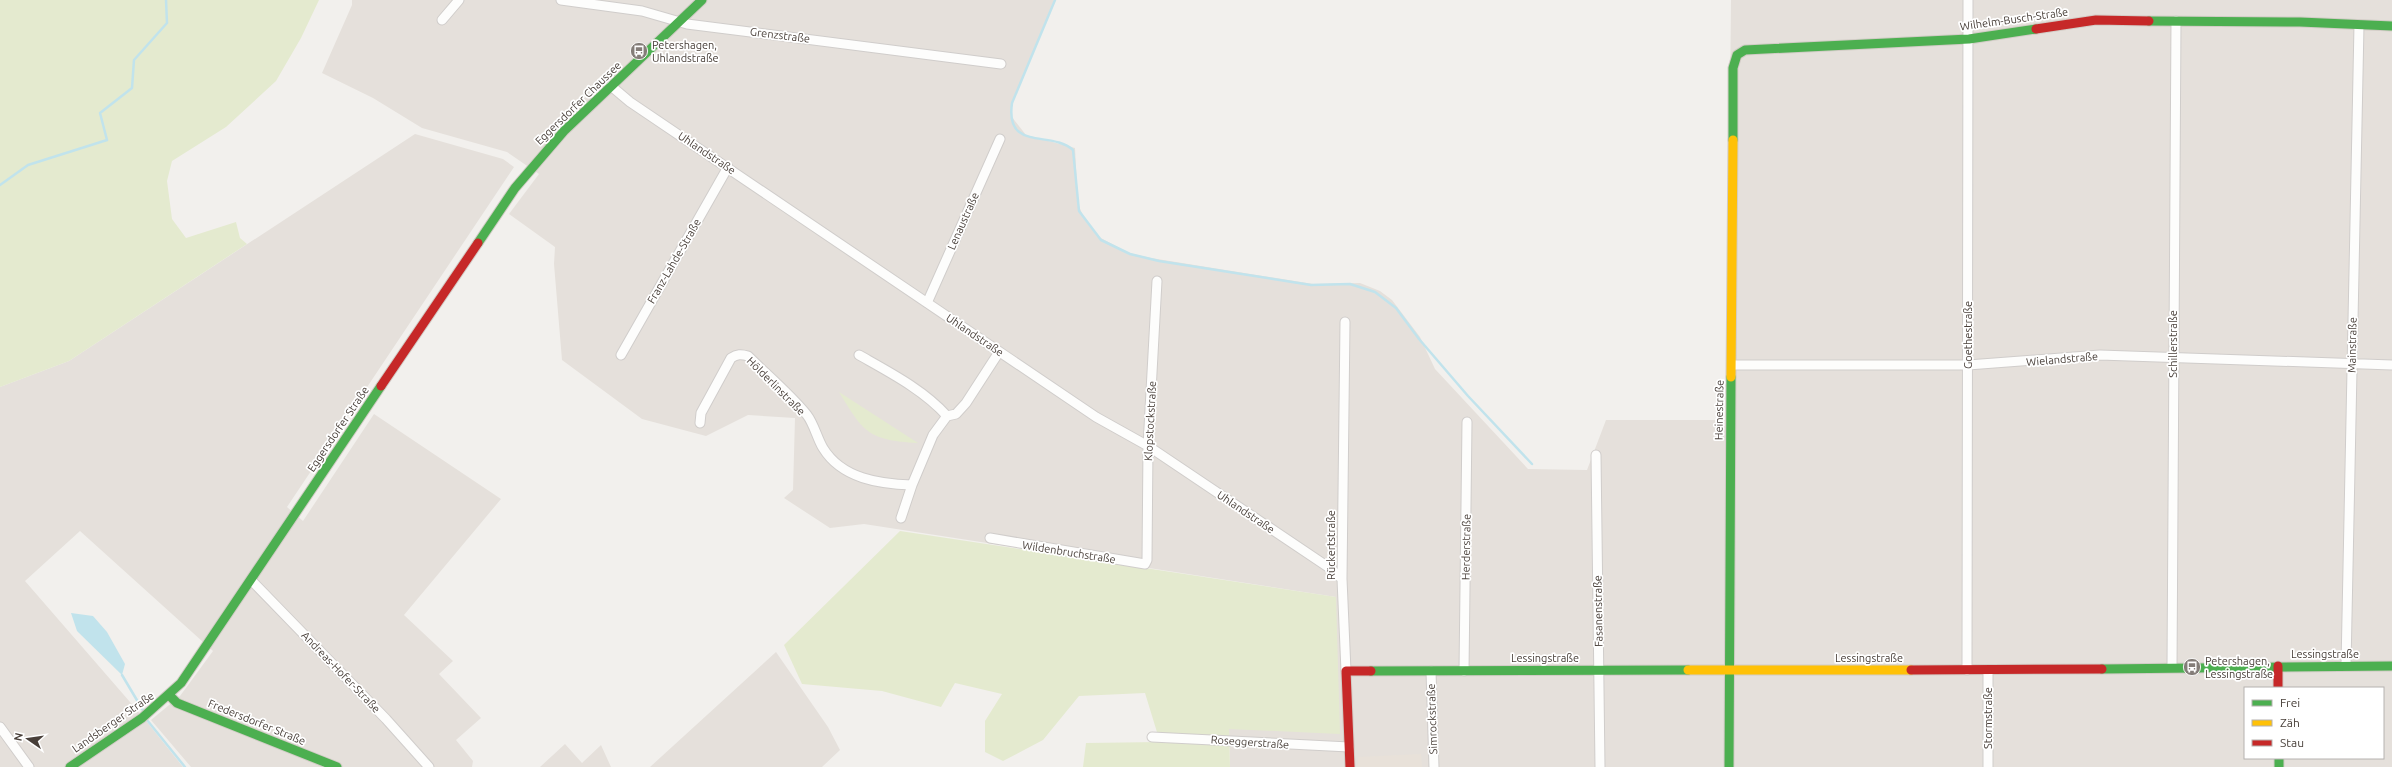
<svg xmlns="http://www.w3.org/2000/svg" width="2392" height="767" font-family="Ubuntu,sans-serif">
<rect width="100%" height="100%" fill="#f2f0ed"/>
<path fill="#e5e0db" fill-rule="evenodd" d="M352 0H1054L1012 104 1011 116 1026 135 1075 148 1078 204 1084 218 1097 236 1129 253 1151 258 1313 284 1360 283 1380 291 1392 300 1420 337 1435 369 1528 469 1587 470 1606 420H1727L1731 0H2392V767H1230L1229 729 1336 597 864 524 830 528 784 498 793 490 795 418 748 415 706 436 642 419 562 360 554 264 555 247 509 214 539 174 507 152 422 128 373 98 322 73 352 5ZM2245 688H2383V758H2245Z
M415 134 503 159 514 167 287 507 303 521 374 414 501 499 404 615 453 661 439 674 481 718 456 740 473 761 472 767H191L151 720 180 696 213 651 80 531 25 581 143 717 183 767H0V387L69 361Z
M776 652 828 727 840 750 822 767H650Z
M565 744 582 763 601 745 611 767H540Z"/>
<path fill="#e8e1d9" d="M1421 754 1422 767H1358V757Z"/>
<path fill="#e4eacf" d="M0 0H319L301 38 276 81 226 127 172 161 167 181 172 219 186 238 236 222 240 238 247 244 69 361 0 387Z
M839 392 918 443C868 440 864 433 839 392Z
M900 531 1336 597 1340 734 1229 729 1230 767H1083L1086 743 1160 742 1145 693 1079 696 1043 740 1003 761 985 752V721L1002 694 955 683 941 707 882 691 802 684 784 645Z"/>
<path fill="#c1e3ec" d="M71 613 93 616 107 632 125 664 122 675 77 631Z"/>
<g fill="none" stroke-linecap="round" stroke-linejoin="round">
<path stroke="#c1e3ec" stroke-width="2.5" d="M1055 0 1012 103C1005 152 1051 130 1073 150L1079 211 1101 240 1130 254 1159 261 1311 285 1350 284 1375 292 1396 308 1419 339 1468 396 1532 464
M0 185 28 165 107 140 100 113 132 88 134 60 167 23 166 0
M122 675 144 712
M147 720 185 767"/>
<defs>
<path id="street" d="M561 0 642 11 687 24 1001 64
M442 20 459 0
M611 86 630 102 1096 417 1148 446 1331 569 1342 579
M927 303 1000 139
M1345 322 1342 579 1346 671
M621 355 728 167
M859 355C889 372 924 390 947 416
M1732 365H1968L2100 355 2392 365
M700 423 701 413 731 358C737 354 741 354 748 356 767 375 790 394 807 415 814 424 817 438 823 448 842 479 880 484 912 485L933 435 947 416 956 414 966 403 999 352
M1596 455 1600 767
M901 518 912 485
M990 538 1145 564 1147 560 1148 446 1157 281
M251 580 386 719 429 767
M2346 666 2359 25
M2172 667 2176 21
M1967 670 1968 0
M1988 670V767
M1431 671 1434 767
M1464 671 1467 422
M0 727 29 767
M1152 737 1349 747"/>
<path id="fast" d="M2149 21 2300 22 2392 26
M1733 140V68L1737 55 1745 50 1969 39 2036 29
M478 243 515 188 564 131 702 0
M2102 669 2392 666
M1371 671 1688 670
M170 696 177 703 337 767
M2279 758V767
M70 767 142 718 181 683 381 386
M1729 767 1731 377"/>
<path id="slow" d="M1731 377 1733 140
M1688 670H1911"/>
<path id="jam" d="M2036 29 2096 20 2149 21
M381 386 478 243
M2278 666V688
M1911 670 2102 669
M1350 767 1346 671H1371"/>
</defs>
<use href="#street" stroke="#d0cdcb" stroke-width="11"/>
<use href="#fast" stroke="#d2ccc6" stroke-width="11"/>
<use href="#slow" stroke="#d2ccc6" stroke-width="11"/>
<use href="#jam" stroke="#d2ccc6" stroke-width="11"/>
<use href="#street" stroke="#fdfdfc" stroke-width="9"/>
<use href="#fast" stroke="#4caf50" stroke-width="9"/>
<use href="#slow" stroke="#ffc107" stroke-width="9"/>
<use href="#jam" stroke="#c62828" stroke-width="9"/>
</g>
<defs>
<symbol id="bus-disc" viewBox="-11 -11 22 22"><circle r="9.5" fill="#847d78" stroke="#fff"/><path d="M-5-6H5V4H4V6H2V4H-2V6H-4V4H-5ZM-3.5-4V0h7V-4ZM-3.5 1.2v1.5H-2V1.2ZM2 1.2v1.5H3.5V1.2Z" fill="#fff"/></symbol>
</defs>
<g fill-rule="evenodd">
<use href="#bus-disc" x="629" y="41" width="20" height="20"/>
<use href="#bus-disc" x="2182" y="657" width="20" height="20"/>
</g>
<g text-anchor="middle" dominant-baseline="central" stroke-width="3.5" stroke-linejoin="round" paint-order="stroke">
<g font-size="11" fill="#483f39" stroke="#fff">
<text transform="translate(2014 19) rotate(-8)">Wilhelm-Busch-Straße</text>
<text transform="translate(780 35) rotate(7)">Grenzstraße</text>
<text transform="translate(578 103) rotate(-44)">Eggersdorfer Chaussee</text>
<text transform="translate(707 153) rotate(34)">Uhlandstraße</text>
<text transform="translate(963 221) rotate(-66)">Lenaustraße</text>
<text transform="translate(674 261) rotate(-60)">Franz-Lahde-Straße</text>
<text transform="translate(975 335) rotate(34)">Uhlandstraße</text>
<text transform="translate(1968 335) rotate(-90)">Goethestraße</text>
<text transform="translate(2173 344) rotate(-90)">Schillerstraße</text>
<text transform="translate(2352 345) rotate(-89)">Mainstraße</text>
<text transform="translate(2062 359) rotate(-5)">Wielandstraße</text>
<text transform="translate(776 386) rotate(45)">Hölderlinstraße</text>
<text transform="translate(1719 410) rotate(-89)">Heinestraße</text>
<text transform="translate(1150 421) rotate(-87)">Klopstockstraße</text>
<text transform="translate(338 429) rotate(-56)">Eggersdorfer Straße</text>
<text transform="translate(1246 512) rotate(34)">Uhlandstraße</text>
<text transform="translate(1331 545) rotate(-90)">Rückertstraße</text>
<text transform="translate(1466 547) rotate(-89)">Herderstraße</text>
<text transform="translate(1069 552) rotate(9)">Wildenbruchstraße</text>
<text transform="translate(1598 611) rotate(-91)">Fasanenstraße</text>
<text x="2325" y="654">Lessingstraße</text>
<text x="1545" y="658">Lessingstraße</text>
<text x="1869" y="658">Lessingstraße</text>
<text transform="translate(341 672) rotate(46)">Andreas-Hofer-Straße</text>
<text transform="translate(1988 718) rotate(-90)">Stormstraße</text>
<text transform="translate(1432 719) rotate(-92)">Simrockstraße</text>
<text transform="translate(113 722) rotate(-35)">Landsberger Straße</text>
<text transform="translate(257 722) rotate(22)">Fredersdorfer Straße</text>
<text transform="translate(1250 742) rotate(4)">Roseggerstraße</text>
</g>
<g font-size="11" fill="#483f39" stroke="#fff" text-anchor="start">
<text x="652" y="45">Petershagen,<tspan x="652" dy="13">Uhlandstraße</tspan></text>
<text x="2205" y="661">Petershagen,<tspan x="2205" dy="13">Lessingstraße</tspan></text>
</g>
</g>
<rect x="2244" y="687" width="140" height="72" fill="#ffffff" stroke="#b6b2b0"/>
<rect x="2252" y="700" width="20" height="6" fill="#4caf50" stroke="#b6b2b0"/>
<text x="2280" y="707" font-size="12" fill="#483f39">Frei</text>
<rect x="2252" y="720" width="20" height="6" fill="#ffc107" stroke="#b6b2b0"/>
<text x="2280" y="727" font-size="12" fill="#483f39">Zäh</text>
<rect x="2252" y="740" width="20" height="6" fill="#c62828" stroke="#b6b2b0"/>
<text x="2280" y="747" font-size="12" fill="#483f39">Stau</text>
<g transform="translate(28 739) rotate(283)" stroke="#ffffff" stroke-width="3" paint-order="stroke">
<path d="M0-3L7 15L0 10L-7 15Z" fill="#483f39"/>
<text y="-6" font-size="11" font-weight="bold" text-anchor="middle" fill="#483f39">N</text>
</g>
</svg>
